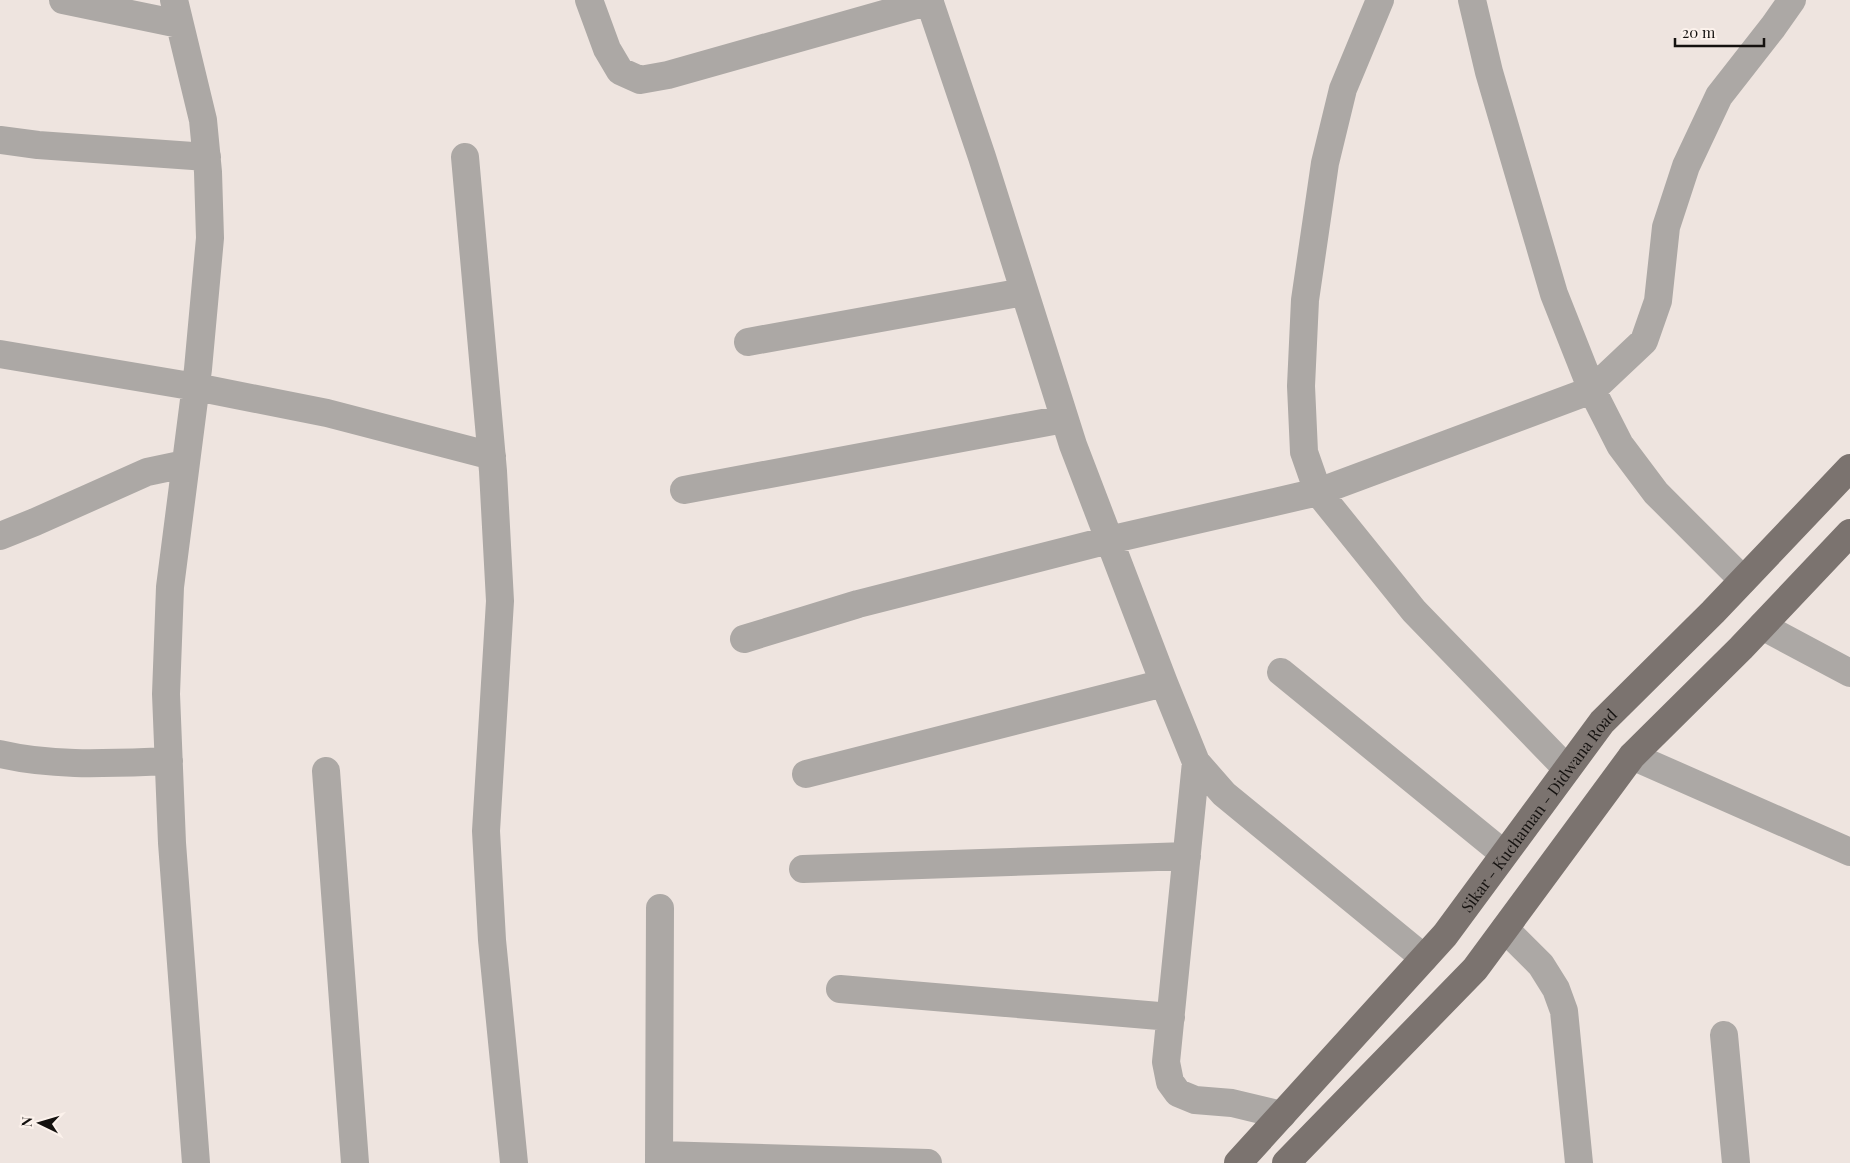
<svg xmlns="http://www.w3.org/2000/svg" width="1850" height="1163" font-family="'Playfair Display',serif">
<rect width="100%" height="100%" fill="#eee4df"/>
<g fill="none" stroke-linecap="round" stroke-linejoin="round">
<path stroke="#aca8a5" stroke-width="28" d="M63 0 179 24
M174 0 203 120 208 172 210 238 198 369 170 587 166 694 172 843 196 1163
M589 0 607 49 620 71 640 80 668 75 930 1
M929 0 982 157 1073 445 1164 683 1196 762 1224 794 1424 958
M1380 0 1343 89 1325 163 1305 300 1301 386 1304 452 1318 492 1414 611 1567 769
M1472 0 1489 72 1554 294 1592 390 1620 445 1656 493 1743 580
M0 140 38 145 207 157
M465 157 493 471 500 601 486 831 492 940 514 1163
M748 342 1024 292
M0 354 196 387 327 413 492 456
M684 490 1064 419
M0 536 35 522 147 472 185 464
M1762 626 1850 673
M744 639 858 604 1109 540 1318 492 1592 390 1644 341 1658 301 1666 227 1686 166 1719 96 1773 27 1792 0
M1281 672 1504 854
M0 754C55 767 112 763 169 761
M1632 756 1850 852
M1196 762 1166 1062 1170 1082 1178 1093 1195 1100 1232 1103 1282 1115
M326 771 355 1163
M806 774 1164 683
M803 869 1187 856
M1505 929 1541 965 1556 989 1564 1011 1579 1163
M840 989 1171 1017
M1724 1035 1736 1163
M659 1155 928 1163
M659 1163 660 908"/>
<g stroke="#7b736f" stroke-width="28">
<path id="s1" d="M1238 1163 1445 935 1602 722 1713 612 1850 468"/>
<path d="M1286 1163 1475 969 1632 756 1741 648 1850 533"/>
</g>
</g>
<g text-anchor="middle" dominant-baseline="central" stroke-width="4.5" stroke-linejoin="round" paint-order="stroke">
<g font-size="16" fill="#14110f" stroke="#fcf2ec">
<text stroke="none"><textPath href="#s1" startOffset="464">Sikar - Kuchaman - Didwana Road</textPath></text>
</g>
</g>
<g transform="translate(40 1123) rotate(275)" stroke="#fcf2ec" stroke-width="4" paint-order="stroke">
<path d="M0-4L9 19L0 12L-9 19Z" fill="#14110f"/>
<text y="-8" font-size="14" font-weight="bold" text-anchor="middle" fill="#14110f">N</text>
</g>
<path d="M1675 38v8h89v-8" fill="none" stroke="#14110f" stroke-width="2.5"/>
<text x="1682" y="38" font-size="15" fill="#14110f" stroke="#fcf2ec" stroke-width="4" paint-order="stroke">20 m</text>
</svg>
